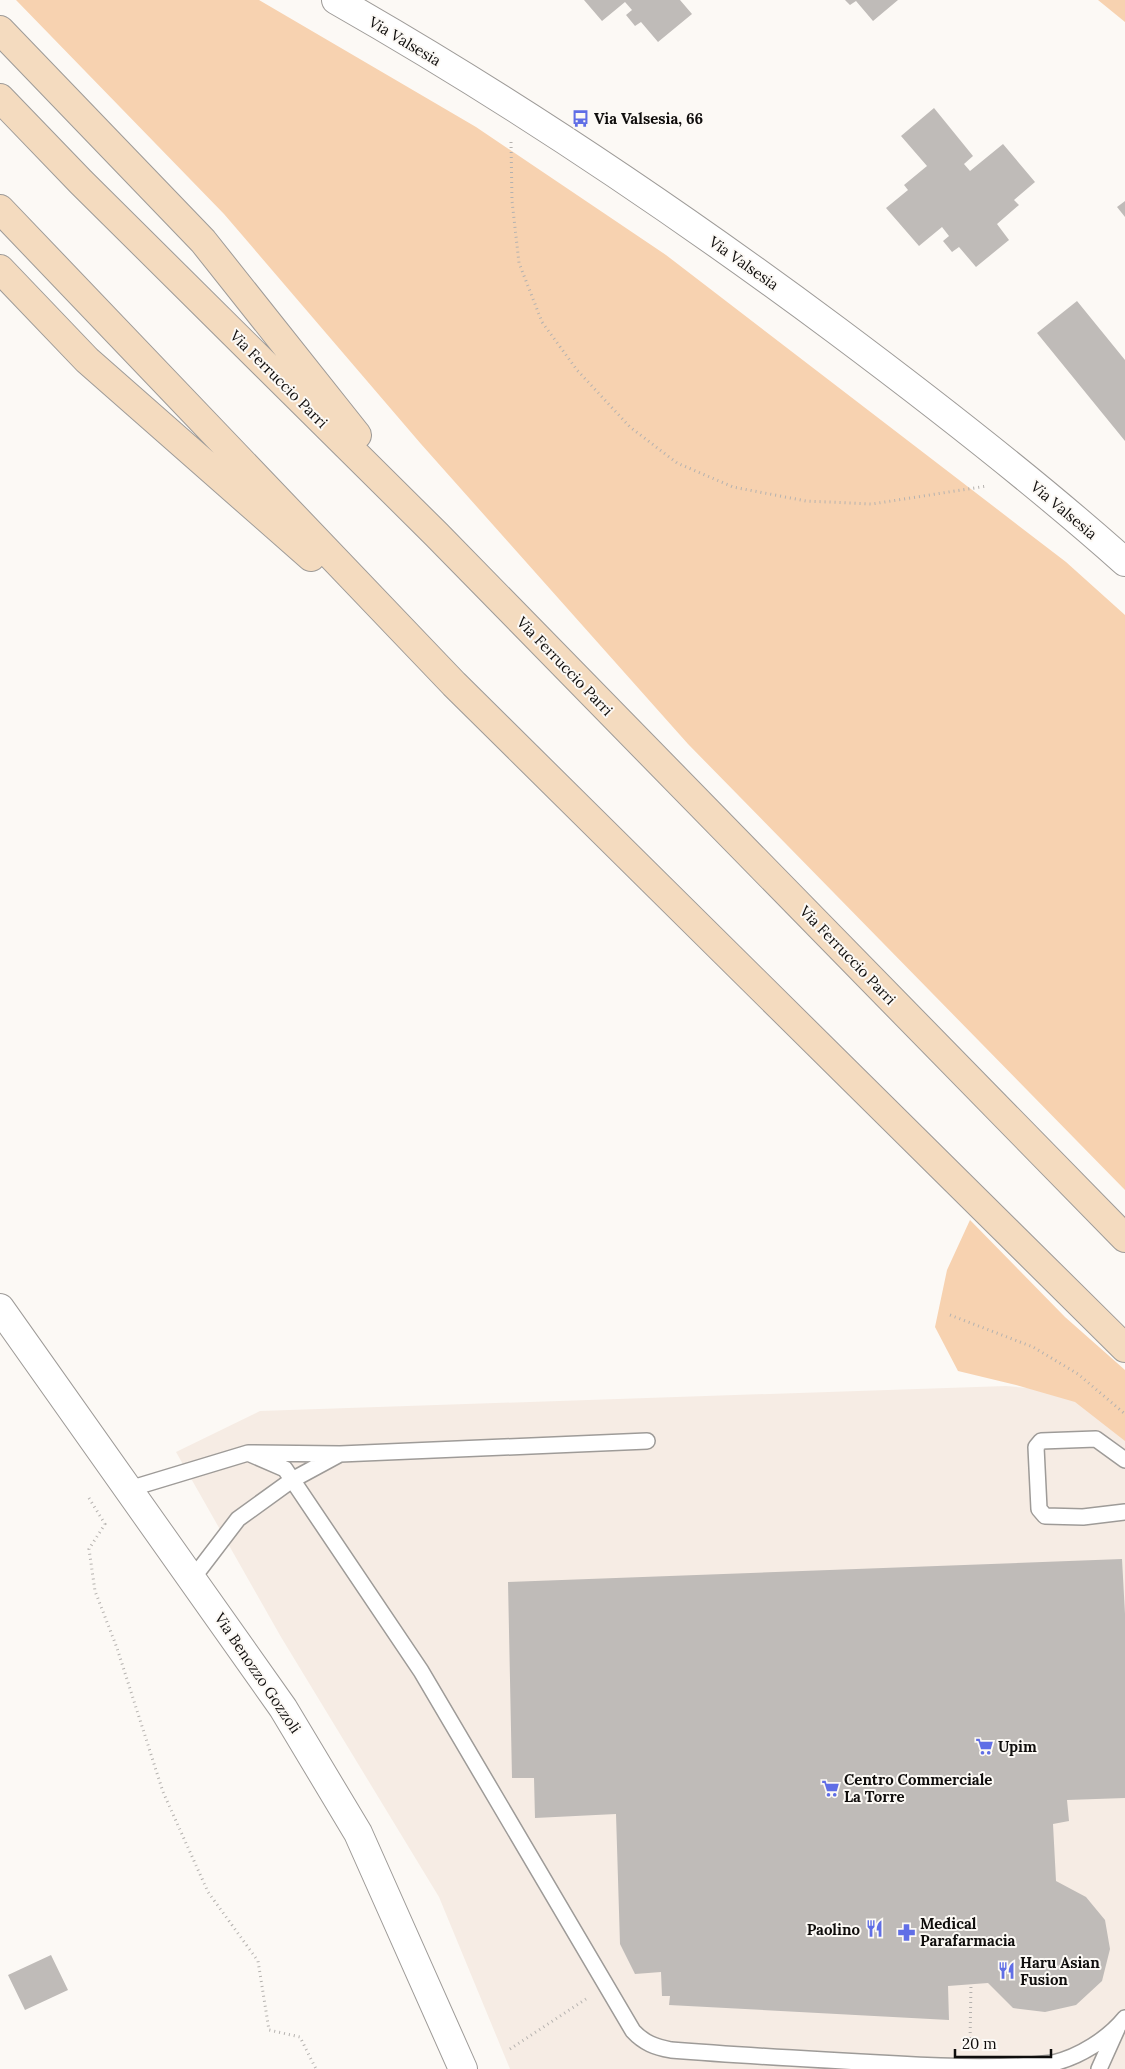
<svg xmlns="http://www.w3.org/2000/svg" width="1125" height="2069" font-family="Lora,serif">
<rect width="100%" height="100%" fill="#fcf9f5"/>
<path fill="#f6ece4" d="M1006 1386 1073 1392 1125 1432V2069H510L439 1897 281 1637 176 1452 260 1411Z"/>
<path fill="#f7d2b0" d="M16 0H259L476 127 666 255 1066 562 1125 615V1190L688 744 421 444 224 214Z
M1098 0H1125V22Z
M970 1220 1065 1317 1125 1370V1441L1075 1402 1016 1385 958 1371 935 1327 947 1270Z"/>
<path fill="#bfbbb8" d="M584 0H680L692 14 658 42 641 22 635 26 626 15 632 10 625 2 602 21Z
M845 0H898L873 21 856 1 850 5Z
M934 108 973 156 964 164 970 171 1003 144 1035 182 1014 200 1019 205 997 224 1009 240 976 267 959 247 952 252 943 241 949 236 942 227 919 246 886 208 908 190 904 185 927 166 901 136Z
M1125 201V217L1117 207Z
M1077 301 1125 360V441L1037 333Z
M1122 1559 1125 1614V1798L1067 1800 1069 1821 1053 1824 1056 1881 1086 1897 1105 1920 1110 1949 1102 1981 1076 2005 1045 2012 1013 2008 988 1983 948 1986 949 2020 669 2005 670 1996H662L661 1972 635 1974 620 1944 616 1814 535 1818 534 1778H512L508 1582Z
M51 1955 68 1990 25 2010 8 1975Z"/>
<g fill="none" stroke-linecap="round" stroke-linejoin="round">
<defs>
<path id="service" d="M248 1453 285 1469 421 1671 633 2031C644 2043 655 2047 671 2050 747 2056 822 2060 898 2064 948 2067 1002 2069 1053 2063 1079 2057 1108 2039 1125 2018
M1125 1460 1096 1439 1041 1441 1036 1447 1039 1509 1045 1516 1083 1517 1125 1512
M129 1489 248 1453 340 1454 647 1441
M193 1578 238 1519 292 1480 340 1454
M1099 2069 1117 2029"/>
<path id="minor" d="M336 0C510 99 676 211 836 330 935 404 1033 480 1125 562"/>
<path id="tertiary" d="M0 1308 283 1708 358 1833 463 2069"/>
<path id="secondary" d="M0 30 203 241 357 435
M0 98 81 182 436 534 1125 1238
M0 209 454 684 1125 1348
M0 269 87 360 311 557"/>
</defs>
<use href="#service" stroke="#9e9b98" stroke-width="18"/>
<use href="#minor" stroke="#9e9b98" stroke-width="30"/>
<use href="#tertiary" stroke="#9e9b98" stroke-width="30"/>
<use href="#secondary" stroke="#9e9b98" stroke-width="30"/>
<path stroke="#b5b2af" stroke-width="3" stroke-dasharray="1 4" stroke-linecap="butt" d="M511 142 512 201 519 263 542 322 577 370 630 427 677 463 733 487 806 501 872 504 987 486
M950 1315 1033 1347 1078 1374 1125 1414
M89 1498 105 1524 89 1549 95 1591 117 1648 163 1792 208 1892 258 1961 269 2030 300 2037 316 2069
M970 2043 971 1983
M510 2049 586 1999"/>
<use href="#service" stroke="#fff" stroke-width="15"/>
<use href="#minor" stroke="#fff" stroke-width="28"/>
<use href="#tertiary" stroke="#fff" stroke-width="28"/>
<use href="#secondary" stroke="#f4dbbf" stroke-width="28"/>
</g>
<defs>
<symbol id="bus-bare" viewBox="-9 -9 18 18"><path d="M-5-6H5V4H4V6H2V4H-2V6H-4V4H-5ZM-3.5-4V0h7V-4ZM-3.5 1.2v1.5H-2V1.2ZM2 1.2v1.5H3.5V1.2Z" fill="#606ee6" stroke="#fcf9f5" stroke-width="2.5" paint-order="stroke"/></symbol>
<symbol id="supermarket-bare" viewBox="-9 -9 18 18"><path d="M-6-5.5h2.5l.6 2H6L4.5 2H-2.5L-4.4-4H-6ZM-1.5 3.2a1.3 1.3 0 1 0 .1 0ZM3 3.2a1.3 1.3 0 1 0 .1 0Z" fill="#606ee6" stroke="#fcf9f5" stroke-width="2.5" paint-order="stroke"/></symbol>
<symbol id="restaurant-bare" viewBox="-9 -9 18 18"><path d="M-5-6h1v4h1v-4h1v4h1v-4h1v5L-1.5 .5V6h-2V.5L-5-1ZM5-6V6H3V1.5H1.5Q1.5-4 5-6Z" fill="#606ee6" stroke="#fcf9f5" stroke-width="2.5" paint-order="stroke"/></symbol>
<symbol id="pharmacy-bare" viewBox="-9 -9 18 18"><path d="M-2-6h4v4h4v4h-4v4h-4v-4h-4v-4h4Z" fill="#606ee6" stroke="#fcf9f5" stroke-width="2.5" paint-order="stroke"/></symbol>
</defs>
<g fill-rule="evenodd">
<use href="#bus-bare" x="568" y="106" width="25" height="25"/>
<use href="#supermarket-bare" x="972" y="1734" width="25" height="25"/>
<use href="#supermarket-bare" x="818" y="1776" width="25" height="25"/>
<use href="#restaurant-bare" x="862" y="1916" width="25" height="25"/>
<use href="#pharmacy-bare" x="894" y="1920" width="25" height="25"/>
<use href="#restaurant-bare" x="994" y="1958" width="25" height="25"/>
</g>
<g text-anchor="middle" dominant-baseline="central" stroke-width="4" stroke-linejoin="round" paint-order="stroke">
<g font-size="15" fill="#0f0d0c" stroke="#fcf9f5">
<text transform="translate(405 41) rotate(31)">Via Valsesia</text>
<text transform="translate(744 263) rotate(35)">Via Valsesia</text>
<text transform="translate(279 379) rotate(45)">Via Ferruccio Parri</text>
<text transform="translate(1064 510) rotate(40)">Via Valsesia</text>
<text transform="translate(565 666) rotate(46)">Via Ferruccio Parri</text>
<text transform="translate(848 955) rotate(46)">Via Ferruccio Parri</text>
<text transform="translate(258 1673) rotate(56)">Via Benozzo Gozzoli</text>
</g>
<g font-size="15" font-weight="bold" fill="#0f0d0c" stroke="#fcf9f5" text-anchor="start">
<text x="594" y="118">Via Valsesia, 66</text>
<text x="998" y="1746">Upim</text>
<text x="844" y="1779">Centro Commerciale<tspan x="844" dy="17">La Torre</tspan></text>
<text x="920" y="1923">Medical<tspan x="920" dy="17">Parafarmacia</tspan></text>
<text x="860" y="1929" text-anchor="end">Paolino</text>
<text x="1020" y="1962">Haru Asian<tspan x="1020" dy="17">Fusion</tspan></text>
</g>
</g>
<path d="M955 2049v8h96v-8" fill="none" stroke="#0f0d0c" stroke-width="2.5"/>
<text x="962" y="2049" font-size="15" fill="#0f0d0c" stroke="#fcf9f5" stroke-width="4" paint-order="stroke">20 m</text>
</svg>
